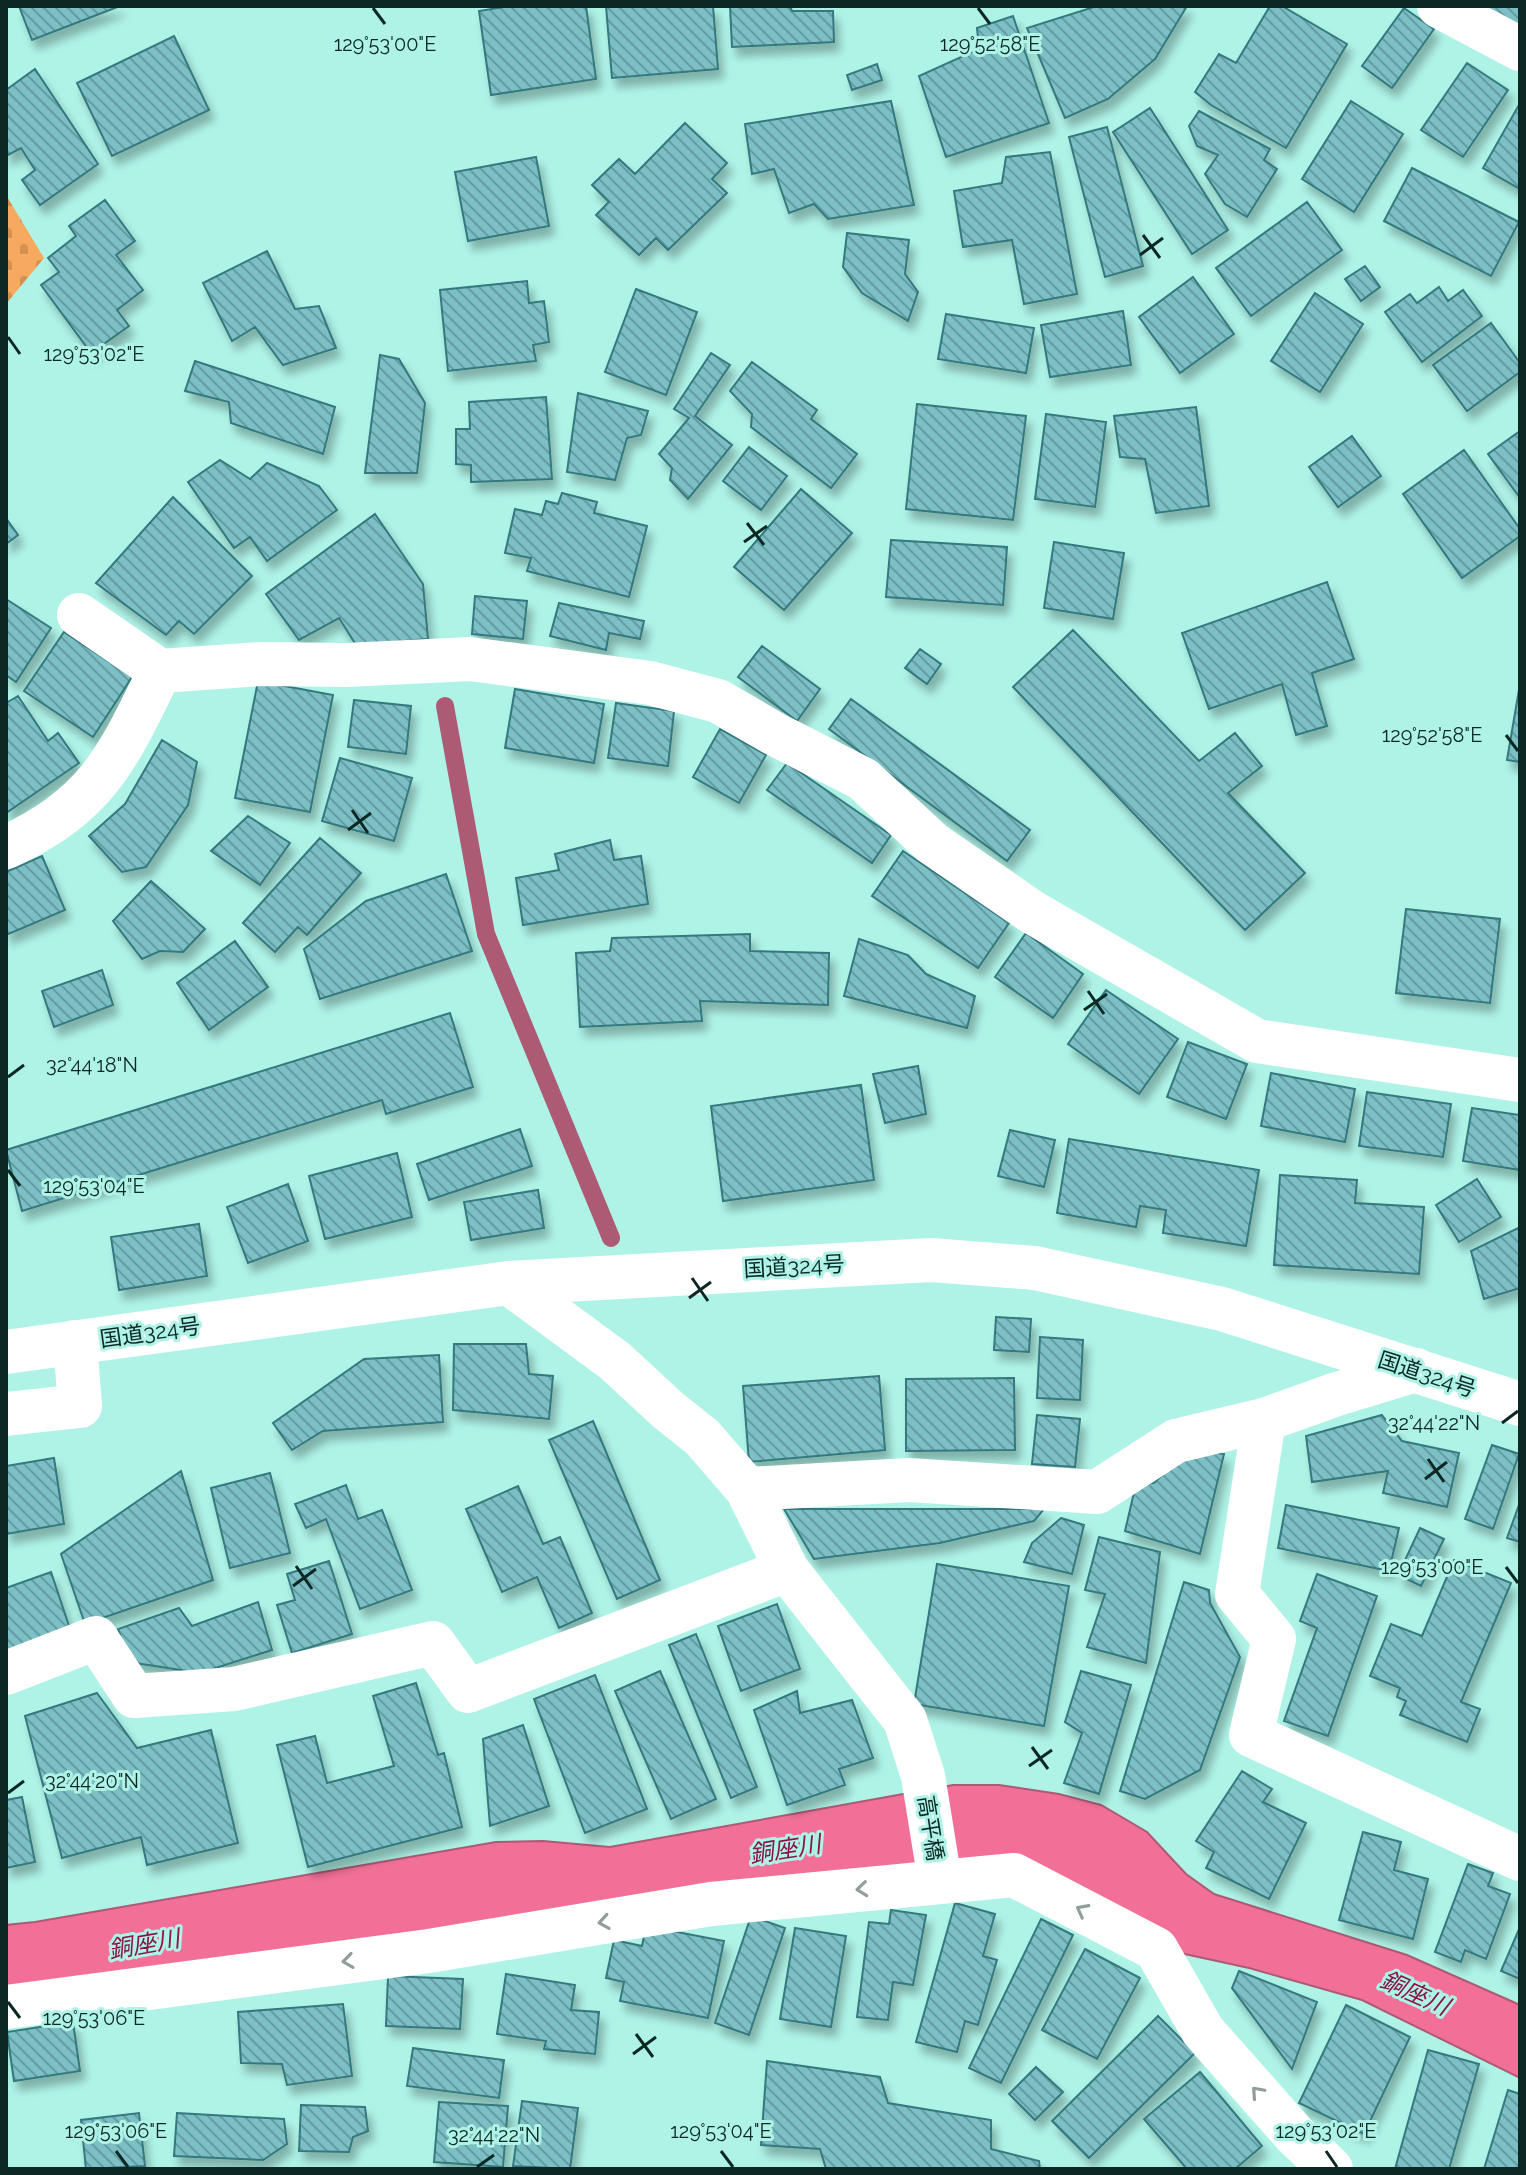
<svg xmlns="http://www.w3.org/2000/svg" width="1526" height="2175" font-family="Raleway,'Noto Sans JP',sans-serif">
<defs>
<pattern id="cemetery-stones" width="16" height="16" patternUnits="userSpaceOnUse" patternTransform="scale(2)"><rect width="16" height="16" fill="#f6a95f"/><path d="M2 7V4a2 2 0 0 1 4 0v3zM10 15v-3a2 2 0 0 1 4 0v3z" fill="#d29152"/></pattern>
<pattern id="building-back-hatch" width="6" height="6" patternUnits="userSpaceOnUse" patternTransform="scale(2)"><rect width="6" height="6" fill="#7cc0c6"/><path d="M-1 5l2 2M0 0l6 6M5-1l2 2" fill="none" stroke="#649ca1"/></pattern>
<filter id="shadow"><feDropShadow dx="5" dy="9" stdDeviation="4" flood-color="#0004"/></filter>
</defs>
<rect width="100%" height="100%" fill="#aff3e7"/>
<path fill="url(#cemetery-stones)" d="M6 195 44 258 6 304Z"/>
<path fill="#f27097" stroke="#ad5a74" stroke-width="2" d="M953 1785H999L1059 1794 1101 1805 1147 1832 1186 1874 1214 1894 1407 1955 1520 2005V2078L1362 2000 1249 1968 1171 1951 1083 1887 6 1990V1925L35 1922 496 1842 543 1841 610 1847Z"/>
<g fill="none" stroke-linecap="round" stroke-linejoin="round">
<path stroke="#ad5a74" stroke-width="18" d="M445 706 486 934 611 1238"/>
</g>
<path fill="url(#building-back-hatch)" stroke="#34797f" stroke-width="2" filter="url(#shadow)" d="M19 6H120L32 40Z
M510 6H586L596 79 491 95 479 11Z
M606 6H713L718 69 612 78Z
M730 6H790L792 11H833L834 42 732 47Z
M1097 6H1187L1155 59 1108 99 1065 118 1027 28Z
M1270 6H1282L1347 44 1286 148 1211 105 1195 92 1219 54 1236 63Z
M1469 6H1520V35Z
M1404 8 1434 29 1392 88 1362 66Z
M1013 16 1049 123 946 157 919 76 979 49 977 28Z
M174 36 209 110 112 156 77 83Z
M1467 63 1508 90 1463 157 1421 130Z
M877 64 882 80 852 90 847 75Z
M35 69 98 164 40 205 22 180 35 170 21 148 6 156V90Z
M891 101 914 205 828 219 814 204 789 213 774 169 752 174 745 124Z
M1351 101 1403 134 1354 212 1302 179Z
M1520 103V189L1483 168Z
M1150 108 1228 230 1192 254 1113 132Z
M1199 111 1270 149 1264 160 1277 169 1247 217 1225 204 1205 174 1218 155 1197 146 1189 126Z
M685 123 727 163 712 179 727 193 668 250 656 238 639 255 596 215 609 202 592 185 619 159 635 174Z
M1107 127 1143 266 1105 277 1069 137Z
M1050 152 1077 294 1024 304 1012 240 963 247 954 191 1002 183 1006 157Z
M536 157 549 226 468 241 455 172Z
M1412 168 1519 222 1491 276 1384 221Z
M105 200 135 241 116 255 143 290 117 310 129 326 91 353 41 285 59 272 48 258 76 236 69 226Z
M1307 202 1342 250 1251 316 1216 268Z
M847 233 909 240 905 274 918 292 908 321 862 293 843 267Z
M267 251 295 309 319 306 336 348 283 365 255 327 232 341 203 283Z
M1365 266 1380 287 1361 301 1345 279Z
M1193 277 1234 334 1180 373 1139 317Z
M527 281 529 303 544 301 549 342 533 345 536 361 448 371 440 290Z
M1439 287 1448 301 1463 290 1482 316 1422 362 1385 312 1410 294 1417 303Z
M636 289 697 312 666 395 605 372Z
M1315 293 1363 324 1320 392 1271 361Z
M1123 311 1131 365 1050 377 1041 325Z
M946 314 1034 328 1026 373 938 359Z
M1491 323 1520 363V372L1467 411 1433 365Z
M711 353 730 365 695 416 732 445 688 499 670 480 672 468 659 454 689 418 674 409Z
M380 355 399 359 425 403 417 473H365Z
M195 361 335 407 323 454 231 423 229 402 185 391Z
M752 362 817 410 811 419 857 454 831 488 751 427 752 414 730 391Z
M578 393 648 411 641 435 627 438 615 480 567 472Z
M546 397 552 479 471 482V465L456 464V429H470L469 402Z
M917 404 1026 416 1013 520 906 509Z
M1196 407 1209 506 1156 513 1145 459 1120 457 1114 416Z
M1046 414 1106 422 1095 507 1035 499Z
M1520 431V498L1488 454Z
M1352 436 1381 476 1338 507 1309 467Z
M749 447 787 476 761 510 723 481Z
M1464 450 1520 529V536L1462 578 1403 494Z
M220 460 250 479 267 463 319 486 337 510 267 561 250 537 234 548 188 482Z
M801 489 852 533 784 610 734 567Z
M562 493 597 502 594 513 647 526 629 597 527 571 531 558 505 553 515 509 542 515 546 501 558 504Z
M173 497 252 576 194 634 179 621 166 635 96 583Z
M375 514 423 584 428 639 356 645 339 618 299 640 266 594Z
M6 518 18 535 6 544Z
M891 540 1007 547 1003 605 886 597Z
M1054 542 1124 553 1113 619 1044 608Z
M1327 582 1354 659 1312 673 1327 726 1296 735 1282 684 1209 709 1182 633Z
M475 596 527 601 523 639 472 634Z
M6 599 51 628 16 682 6 675Z
M559 603 644 621 640 639 609 633 606 650 550 636Z
M1073 630 1199 761 1235 733 1262 766 1228 793 1305 873 1245 930 1013 687Z
M64 632 132 677 93 737 24 691Z
M762 646 820 689 797 721 738 677Z
M920 649 941 664 927 684 905 668Z
M258 681 333 695 310 812 235 798Z
M1520 684V762L1507 760Z
M515 689 604 704 594 763 505 748Z
M18 696 48 741 58 733 79 763 6 813V703Z
M851 699 1030 830 1007 861 829 729Z
M354 700 411 706 406 754 348 747Z
M616 703 674 711 668 766 608 758Z
M720 729 766 755 739 803 693 777Z
M162 740 197 762 188 805 146 867 122 872 89 836 125 804Z
M340 758 412 778 394 841 322 821Z
M787 763 891 835 872 863 767 790Z
M248 816 290 843 260 885 211 851Z
M320 838 361 873 307 935 298 927 275 952 243 923Z
M610 840 614 860 641 856 648 904 523 925 516 878 559 870 555 854Z
M903 851 1009 923 978 968 872 896Z
M42 856 65 910 6 935V872Z
M446 874 472 951 320 999 304 949 366 901Z
M151 881 205 929 183 952 160 951 142 959 113 921Z
M1406 909 1500 919 1490 1003 1396 993Z
M1026 933 1083 974 1053 1018 995 977Z
M750 934V951L829 953 828 1005 700 1001 702 1021 580 1027 576 953 610 951 612 938Z
M859 939 908 955 926 974 975 996 967 1028 844 996Z
M235 941 268 987 209 1030 177 983Z
M102 970 113 1005 54 1027 42 991Z
M1106 990 1178 1039 1139 1094 1068 1044Z
M450 1013 473 1087 386 1114 382 1100 22 1211 6 1150Z
M1188 1042 1247 1064 1226 1119 1167 1097Z
M918 1066 926 1114 885 1123 873 1074Z
M1271 1073 1355 1089 1345 1142 1261 1126Z
M861 1085 874 1180 723 1201 711 1106Z
M1367 1092 1451 1104 1443 1157 1359 1146Z
M1472 1108 1520 1115V1170L1463 1161Z
M520 1129 532 1166 429 1200 417 1164Z
M1010 1130 1055 1140 1044 1187 998 1176Z
M1069 1139 1259 1170 1246 1246 1163 1233 1166 1210 1140 1206 1136 1227 1057 1213Z
M397 1153 412 1217 325 1239 309 1176Z
M1280 1175 1357 1180 1355 1203 1424 1207 1419 1274 1274 1265Z
M1477 1179 1501 1217 1459 1242 1436 1205Z
M288 1184 308 1241 248 1263 227 1207Z
M538 1190 544 1228 471 1240 464 1202Z
M199 1224 207 1276 119 1290 111 1237Z
M1520 1227V1288L1484 1299 1471 1251Z
M996 1317 1031 1319 1029 1352 994 1350Z
M1040 1337 1083 1340 1080 1400 1037 1398Z
M454 1344H526L529 1374 553 1376 549 1419 453 1410Z
M439 1355 443 1422 323 1431 292 1450 273 1423 364 1359Z
M879 1376 885 1450 749 1462 743 1386Z
M1014 1378 1015 1450 906 1451V1379Z
M1037 1415 1080 1419 1075 1467 1032 1464Z
M1382 1415 1402 1441 1459 1453 1447 1507 1383 1493 1388 1471 1312 1482 1306 1436Z
M593 1421 660 1580 617 1599 549 1440Z
M1492 1445 1519 1454 1493 1529 1465 1519Z
M1188 1449 1224 1454 1200 1554 1125 1531 1136 1484 1154 1483Z
M54 1458 64 1524 6 1534V1466Z
M181 1471 213 1580 85 1624 61 1554Z
M270 1473 290 1553 230 1568 211 1488Z
M346 1485 358 1519 382 1510 412 1590 360 1609 326 1519 306 1528 295 1504Z
M518 1486 543 1544 560 1537 592 1613 559 1628 537 1577 502 1592 466 1509Z
M1520 1502V1542L1507 1538Z
M1286 1505 1399 1528 1389 1571 1278 1548Z
M784 1509H1044L1034 1521 940 1543 814 1559Z
M1061 1518 1084 1525 1072 1574 1024 1562 1032 1543Z
M1420 1528 1444 1539 1421 1586 1398 1575Z
M1099 1537 1160 1552 1146 1663 1087 1647 1105 1594 1085 1590Z
M1454 1560 1511 1583 1461 1702 1480 1709 1467 1742 1400 1715 1406 1701 1397 1697 1400 1688 1370 1676 1391 1624 1422 1636Z
M329 1561 352 1634 292 1653 277 1605 295 1600 287 1574Z
M937 1564 1069 1586 1044 1726 914 1704Z
M51 1572 70 1629 6 1652V1588Z
M1317 1574 1377 1596 1328 1736 1284 1721 1317 1628 1300 1621Z
M1184 1582 1209 1590 1210 1603 1240 1657 1200 1770 1145 1799 1120 1791Z
M258 1602 272 1650 200 1673 129 1662 118 1629 179 1608 192 1626Z
M777 1604 800 1669 741 1691 718 1626Z
M696 1634 757 1787 731 1798 669 1645Z
M660 1671 716 1799 671 1819 615 1691Z
M1081 1671 1131 1685 1099 1794 1064 1783 1082 1733 1065 1722Z
M595 1675 647 1809 585 1833 534 1699Z
M416 1683 438 1755 444 1753 462 1827 308 1867 277 1745 315 1736 327 1783 394 1766 373 1696Z
M797 1691 800 1713 852 1700 873 1758 839 1769 845 1785 787 1805 754 1710Z
M97 1693 137 1748 211 1730 238 1843 147 1865 141 1837 62 1858 25 1716Z
M523 1725 549 1806 490 1826 483 1739Z
M1242 1771 1272 1789 1263 1802 1306 1823 1269 1899 1206 1868 1214 1852 1196 1841Z
M22 1797 35 1862 6 1868V1800Z
M1363 1832 1401 1842 1394 1870 1428 1879 1413 1939 1339 1920Z
M1468 1864 1493 1873 1488 1886 1510 1894 1486 1959 1465 1950 1461 1962 1435 1952Z
M955 1903 995 1914 983 1956 997 1960 978 2025 965 2021 957 2052 916 2042Z
M891 1910 926 1915 913 1985 893 1982 888 2020 857 2017 869 1922 889 1924Z
M751 1916 785 1928 749 2035 715 2023Z
M1041 1919 1073 1935 1001 2083 969 2068Z
M646 1926 724 1941 708 2018 620 2001 624 1982 606 1978 614 1940 642 1946Z
M1520 1927V1979L1501 1971Z
M795 1928 846 1936 831 2027 780 2019Z
M1085 1949 1140 1978 1097 2059 1042 2030Z
M1239 1971 1317 2002 1292 2069 1232 1988Z
M506 1974 575 1985 571 2010 599 2012 595 2054 544 2049 546 2041 497 2034Z
M388 1976 463 1979 460 2029 386 2026Z
M343 2004 352 2076 287 2085 282 2064 241 2063 238 2012Z
M1346 2005 1410 2037 1364 2134 1299 2103Z
M1158 2016 1195 2053 1089 2158 1052 2121Z
M73 2022 80 2071 14 2081 7 2032Z
M413 2048 504 2060 499 2098 407 2086Z
M1428 2050 1479 2064 1449 2169H1395Z
M767 2061 880 2077 888 2103 991 2120V2149L1039 2161 1040 2169H826L820 2149 761 2145Z
M1036 2067 1063 2092 1035 2120 1009 2094Z
M1200 2072 1262 2146 1235 2169H1187L1144 2119Z
M1508 2090 1520 2094V2169H1484Z
M522 2101 578 2108 570 2169 513 2166Z
M439 2102 508 2106 503 2167 434 2162Z
M301 2105 365 2107 368 2131 353 2137 349 2152 299 2151Z
M139 2113 145 2166 86 2169 81 2120Z
M177 2113 284 2119 287 2144 263 2160 174 2156Z"/>
<g fill="none" stroke-linecap="round" stroke-linejoin="round">
<path stroke="#fff" stroke-width="44" d="M1439 6 1520 49
M79 615 160 671 262 664 346 665 470 659 650 683 718 701 773 733 863 779 932 843 1032 912 1257 1041 1520 1080
M6 847C97 807 119 755 160 671
M509 1283 615 1361 668 1410 702 1437 747 1489 787 1570 905 1720 923 1776 940 1881
M6 1414 80 1406 75 1342
M1264 1420 1237 1594 1274 1639 1251 1735 1520 1859
M747 1489 909 1480 1097 1492 1176 1441 1264 1420 1337 1394 1416 1370
M6 1673 96 1638 134 1696 234 1689 433 1643 468 1691 787 1570
M6 2007 429 1951 711 1904 1014 1875 1156 1949 1203 2031 1295 2135 1331 2169"/>
<path stroke="#fff" stroke-width="44" d="M6 1352 509 1283 931 1260 1035 1268 1222 1309 1520 1404"/>
</g>
<defs><path id="oneway-chevron" d="M-2-3.5L2.5 0L-2 3.5" fill="none" stroke-width="1.6" stroke-linecap="round" stroke-linejoin="round" transform="scale(2)"/></defs>
<g stroke="#929e9c">
<use href="#oneway-chevron" transform="translate(862 1889) rotate(174)"/>
<use href="#oneway-chevron" transform="translate(1082 1910) rotate(-152)"/>
<use href="#oneway-chevron" transform="translate(604 1922) rotate(171)"/>
<use href="#oneway-chevron" transform="translate(348 1961) rotate(172)"/>
<use href="#oneway-chevron" transform="translate(1257 2092) rotate(-132)"/>
</g>
<path fill="none" stroke="#0c2824" stroke-width="3" d="M373 8 385 24M978 8 990 24M1143 235 1160 258M1140 255 1163 238M8 337 20 354M747 523 764 545M744 542 767 526M1506 735 1518 751M352 810 368 833M348 830 371 813M1088 991 1104 1014M1084 1010 1107 994M8 1077 24 1065M8 1170 20 1186M692 1278 708 1301M689 1298 711 1282M1502 1423 1518 1411M1428 1459 1444 1482M1425 1479 1447 1462M296 1566 312 1589M1506 1567 1518 1583M293 1586 316 1569M1032 1747 1048 1769M1029 1766 1052 1750M8 1793 24 1781M8 2002 20 2018M636 2034 653 2057M633 2054 656 2037M116 2151 128 2167M721 2151 733 2167M1326 2151 1337 2167M477 2167 494 2155"/>
<g text-anchor="middle" dominant-baseline="central" stroke-width="6" stroke-linejoin="round" paint-order="stroke">
<g font-size="22" fill="#0c2824" stroke="#aff3e7">
<text transform="translate(794 1266) rotate(-3)">国道324号</text>
<text transform="translate(150 1332) rotate(-8)">国道324号</text>
<text transform="translate(1427 1374) rotate(18)">国道324号</text>
<text transform="translate(931 1828) rotate(81)">高平橋</text>
</g>
<g font-size="24" font-style="italic" fill="#8a1244" stroke="#aff3e7">
<text transform="translate(785 1849) rotate(-9)">銅座川</text>
<text transform="translate(144 1944) rotate(-10)">銅座川</text>
<text transform="translate(1415 1993) rotate(24)">銅座川</text>
</g>
</g>
<g font-size="20" text-anchor="middle" fill="#0c2824" stroke="#aff3e7" stroke-width="6" stroke-linejoin="round" paint-order="stroke">
<text x="385" y="51">129°53'00"E</text>
<text x="990" y="51">129°52'58"E</text>
<text x="94" y="361">129°53'02"E</text>
<text x="1432" y="742">129°52'58"E</text>
<text x="92" y="1072">32°44'18"N</text>
<text x="94" y="1193">129°53'04"E</text>
<text x="1434" y="1430">32°44'22"N</text>
<text x="1432" y="1574">129°53'00"E</text>
<text x="92" y="1788">32°44'20"N</text>
<text x="94" y="2025">129°53'06"E</text>
<text x="116" y="2138">129°53'06"E</text>
<text x="721" y="2138">129°53'04"E</text>
<text x="1326" y="2138">129°53'02"E</text>
<text x="494" y="2142">32°44'22"N</text>
</g>
<rect width="1526" height="2175" fill="none" stroke="#0c2824" stroke-width="16"/>
</svg>
